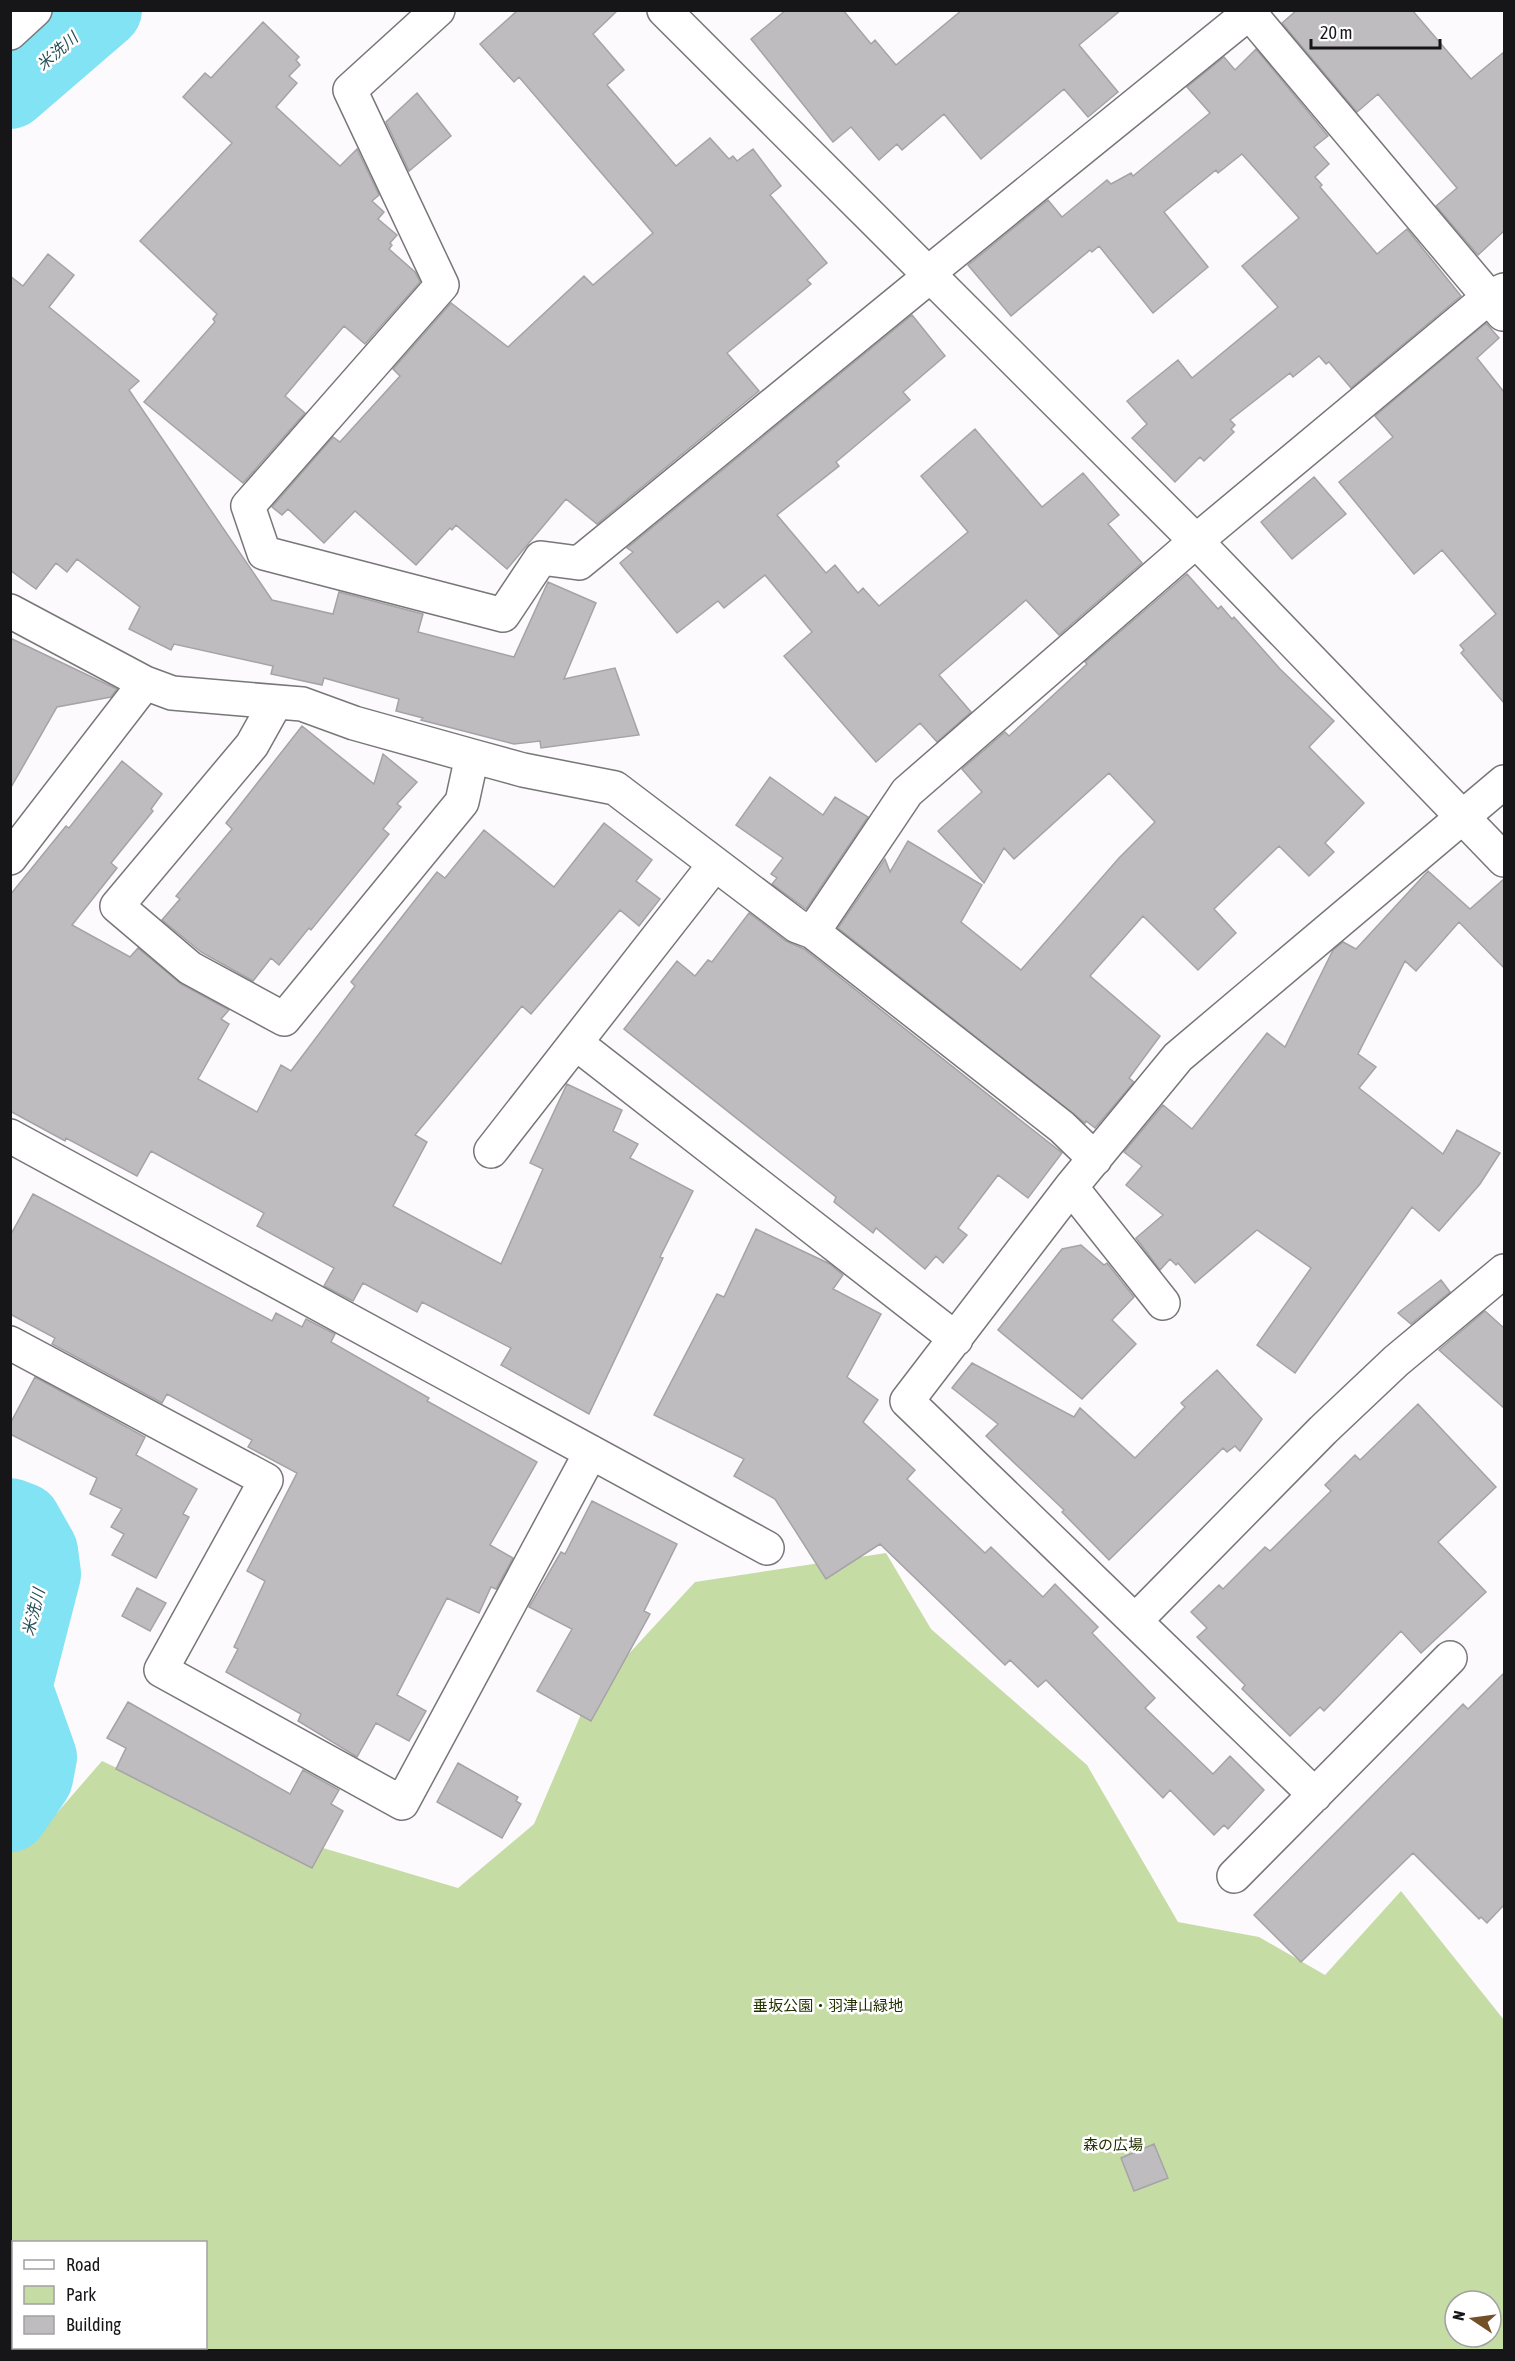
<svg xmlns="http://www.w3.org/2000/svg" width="1515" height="2361" font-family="'Asap Condensed','Noto Sans JP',sans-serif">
<rect width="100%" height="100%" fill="#fcfafd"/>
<path fill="#c6dca5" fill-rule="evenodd" d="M886 1553 931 1629 1087 1765 1178 1922 1259 1937 1325 1975 1401 1891 1504 2020V2350H11V1819L42 1830 102 1761 229 1820 458 1888 534 1824 588 1698 695 1582ZM14 2242H206V2348H14ZM1455 2301H1491V2337H1455Z"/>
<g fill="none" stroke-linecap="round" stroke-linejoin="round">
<path stroke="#81e3f3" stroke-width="76" d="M10 91 104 10
M10 1516 23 1521 40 1551 43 1574 14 1687 39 1757 35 1778 10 1814"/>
</g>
<path fill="#bebcbf" stroke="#a5a3a6" stroke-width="1.5" d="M518 10H618L593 34 624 70 607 85 676 166 710 138 729 159 733 156 737 161 753 149 781 186 770 195 827 263 807 280 811 284 727 353 759 391 597 524 566 499 507 569 456 525 452 530 450 528 416 565 355 511 324 543 288 509 282 515 272 507 333 437 340 442 400 376 393 369 451 303 508 347 584 276 593 285 653 233 519 77 514 82 480 44Z
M786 10H843L871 44 875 40 896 65 962 10H1121L1079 45 1118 92 1088 117 1064 89 981 159 944 114 902 150 897 144 879 160 851 127 833 142 751 39Z
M1297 10H1412L1471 79 1504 52V231L1478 255 1436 206 1457 188 1378 94 1357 112 1282 23Z
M263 22 299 57 296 60 300 65 289 76 297 83 276 107 340 166 357 149 379 195 372 201 384 212 378 219 397 235 390 243 392 245 389 249 415 272 420 282 365 344 344 326 285 396 305 413 243 483 144 402 215 322 213 319 217 314 140 241 232 143 183 97 205 73 211 78Z
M1256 49 1328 136 1314 147 1329 164 1315 177 1322 185 1320 187 1377 254 1407 229 1461 296 1351 388 1329 362 1326 364 1319 356 1293 377 1290 373 1230 420 1235 425 1231 429 1234 432 1204 461 1200 457 1175 482 1132 438 1147 424 1127 401 1178 360 1192 378 1278 307 1242 266 1299 218 1242 154 1218 173 1216 170 1164 212 1208 267 1153 313 1099 246 1092 252 1090 250 1011 316 968 265 1048 200 1062 217 1107 180 1111 184 1131 173 1133 176 1210 113 1187 87 1224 57 1235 70Z
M417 93 451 136 409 171 386 122Z
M48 254 74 275 49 307 139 381 129 390 272 600 333 614 339 592 423 614 418 632 514 657 548 582 596 603 564 679 615 668 639 735 541 748 540 741 514 744 421 720 423 718 396 711 399 699 324 678 322 685 271 674 273 666 174 644 171 650 129 629 140 607 77 559 67 572 56 563 36 589 10 570V276L23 286Z
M912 315 945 356 903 392 910 400 836 462 839 466 777 515 826 573 835 565 858 593 863 588 879 606 968 532 921 476 975 429 1042 507 1083 473 1119 515 1108 524 1142 563 1059 635 1026 600 939 675 971 712 937 742 920 723 876 762 784 656 812 632 765 575 724 608 718 601 677 633 620 563 633 552 627 548Z
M1486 323 1499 338 1477 358 1504 392V703L1461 653 1464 650 1460 645 1496 614 1442 550 1414 574 1339 482 1393 437 1375 416Z
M1314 477 1346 514 1292 559 1261 522Z
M1187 574 1218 609 1221 606 1232 619 1234 617 1280 669 1334 721 1309 747 1364 803 1325 843 1334 852 1309 876 1279 846 1214 909 1236 933 1198 970 1143 916 1090 976 1160 1036 1129 1078 1134 1082 1095 1128 1086 1121 1085 1123 838 928 885 859 890 872 908 841 982 885 961 922 1021 970 1119 858 1155 822 1109 773 1014 859 1004 848 984 883 938 831 982 792 962 769 1005 732 1009 736 1087 664 1085 662Z
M10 638 117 689 111 697 57 707 10 789Z
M302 726 374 784 383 754 417 782 397 804 401 807 383 829 389 834 311 930 309 928 279 965 271 958 253 981 201 952 162 920 180 899 176 896 232 829 226 823Z
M122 761 162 794 151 809 153 811 111 863 117 868 72 925 130 957 138 948 181 984 229 1010 221 1019 229 1024 198 1079 257 1112 281 1065 291 1071 355 986 351 982 437 872 445 878 484 830 554 887 604 823 652 860 636 881 660 899 639 926 620 910 531 1014 522 1006 415 1135 427 1142 393 1206 501 1264 543 1169 530 1163 567 1084 622 1110 613 1131 638 1144 630 1158 693 1191 660 1257 663 1258 589 1414 501 1365 511 1348 422 1302 417 1312 363 1283 353 1301 324 1286 334 1268 257 1226 264 1213 151 1151 137 1176 66 1138 65 1141 10 1111V895L66 826 69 828Z
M770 777 823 815 835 797 868 817 806 909 772 884 777 878 771 874 783 858 736 825Z
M1428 871 1470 909 1504 879V968L1459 922 1416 971 1405 961 1358 1054 1376 1067 1359 1088 1443 1154 1457 1130 1500 1153 1480 1184 1439 1231 1412 1207 1295 1373 1257 1345 1311 1268 1257 1230 1195 1283 1178 1263 1176 1265 1170 1259 1160 1270 1136 1238 1163 1215 1126 1185 1142 1166 1124 1152 1163 1105 1192 1129 1267 1033 1285 1047 1333 950 1343 942 1356 949Z
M749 913 786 941 804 949 1062 1153 1028 1198 998 1175 958 1228 967 1235 943 1263 936 1256 925 1269 876 1228 873 1233 834 1202 836 1197 624 1029 677 961 695 976 708 960 712 962Z
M33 1194 272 1321 276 1313 302 1327 306 1319 335 1334 331 1342 429 1398 427 1401 537 1462 490 1545 513 1558 496 1589 491 1587 479 1613 447 1598 397 1695 426 1711 409 1741 376 1723 357 1757 298 1721 301 1714 226 1672 238 1649 234 1647 265 1581 247 1571 297 1473 248 1447 252 1440 167 1394 162 1403 52 1344 55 1338 10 1314V1236Z
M756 1229 830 1264 843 1275 833 1289 881 1314 847 1377 878 1400 863 1422 915 1470 907 1479 985 1553 991 1547 1043 1597 1055 1584 1098 1627 1092 1633 1155 1698 1145 1708 1213 1774 1230 1756 1264 1790 1228 1829 1224 1825 1214 1835 1170 1790 1163 1798 1046 1680 1038 1687 1010 1660 1005 1665 880 1544 826 1579 775 1499 734 1476 744 1459 654 1415 717 1294 724 1297Z
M1081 1245 1104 1265 1107 1263 1134 1297 1112 1320 1136 1344 1082 1399 998 1330 1062 1249Z
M1441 1280 1450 1292 1411 1324 1398 1313Z
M1485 1311 1504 1328V1408L1439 1350Z
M972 1363 1074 1417 1080 1408 1135 1458 1185 1407 1181 1403 1217 1370 1262 1419 1240 1451 1235 1446 1227 1452 1223 1448 1109 1560 1062 1512 1064 1510 986 1436 998 1424 952 1388Z
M35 1377 145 1437 136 1455 197 1489 183 1514 189 1517 156 1578 112 1555 124 1534 111 1527 122 1509 90 1494 97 1478 10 1434V1424Z
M1418 1404 1496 1487 1438 1542 1486 1592 1421 1653 1401 1631 1324 1711 1320 1707 1290 1736 1242 1689 1245 1685 1197 1637 1207 1628 1191 1612 1219 1585 1223 1589 1265 1547 1270 1551 1331 1491 1325 1485 1355 1455 1360 1460Z
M592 1501 677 1544 644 1611 650 1614 591 1721 537 1691 572 1629 529 1607 561 1552 565 1554Z
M137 1588 166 1603 150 1631 122 1616Z
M1504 1673V1905L1487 1923 1481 1917 1479 1919 1413 1853 1301 1962 1254 1915 1463 1704 1468 1709Z
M128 1702 290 1794 303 1770 339 1790 331 1804 343 1811 312 1868 116 1769 126 1748 107 1738Z
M458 1763 518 1797 516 1801 521 1804 502 1838 437 1802Z
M1154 2144 1168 2178 1134 2191 1121 2158Z"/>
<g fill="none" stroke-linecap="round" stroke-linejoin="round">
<defs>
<path id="minor" d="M438 10 350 90 442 285 248 506 264 553 503 615 541 558 579 563 929 277
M664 10 1196 541 1504 860
M1247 10 1503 314
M927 274 1249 13
M10 611 145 683 172 693 302 704 354 723 472 756 523 770 615 788 797 926 813 932 1062 1127 1095 1159
M276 702 252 745 117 906 190 968 284 1019 462 802 472 756
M1504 782 1178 1057 1071 1187 907 1401 1135 1621 1323 1430 1396 1361 1504 1271
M10 858 145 683
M813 932 907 792 1196 541 1489 297 1504 290
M577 1044 956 1339
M10 1136 767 1548
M491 1151 715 864
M1071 1187 1163 1303
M10 1343 266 1480 161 1670 402 1803 591 1452
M1135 1621 1315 1795
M1234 1876 1450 1658"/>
<path id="major" d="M10 33 35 10"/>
</defs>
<use href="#minor" stroke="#787679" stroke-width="36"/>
<use href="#major" stroke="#787679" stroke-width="36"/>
<use href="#minor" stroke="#fff" stroke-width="33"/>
<use href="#major" stroke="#fff" stroke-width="33"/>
</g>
<g text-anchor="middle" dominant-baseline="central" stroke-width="5" stroke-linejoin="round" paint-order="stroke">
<g font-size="15" fill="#233200" stroke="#fff">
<text x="828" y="2005">垂坂公園・羽津山緑地</text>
<text x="1113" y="2144">森の広場</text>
</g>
<g font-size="16" font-style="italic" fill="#245057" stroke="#fff">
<text transform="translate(57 51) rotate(-41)">米洗川</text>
<text transform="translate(33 1612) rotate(-76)">米洗川</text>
</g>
</g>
<rect width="1515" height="2361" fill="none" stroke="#161517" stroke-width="24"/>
<rect x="12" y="2241" width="195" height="108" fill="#ffffff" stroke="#a2a1a2" stroke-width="1.5"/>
<rect x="24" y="2260" width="30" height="9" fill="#ffffff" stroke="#a2a1a2" stroke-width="1.5"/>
<text x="66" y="2271" font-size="18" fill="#161517">Road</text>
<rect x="24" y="2286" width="30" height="18" fill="#c6dca5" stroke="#a2a1a2" stroke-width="1.5"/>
<text x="66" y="2301" font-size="18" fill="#161517">Park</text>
<rect x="24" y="2316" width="30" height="18" fill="#bebcbf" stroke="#a2a1a2" stroke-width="1.5"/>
<text x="66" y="2331" font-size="18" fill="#161517">Building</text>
<g transform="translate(1473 2319) rotate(283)"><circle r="28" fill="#ffffff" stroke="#a2a1a2" stroke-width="1.5"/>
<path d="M0-4.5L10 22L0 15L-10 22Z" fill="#725028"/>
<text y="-9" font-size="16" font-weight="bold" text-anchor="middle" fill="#161517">N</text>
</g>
<path d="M1311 39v9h129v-9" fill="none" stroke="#161517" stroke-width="3"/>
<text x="1320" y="39" font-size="18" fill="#161517" stroke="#ffffff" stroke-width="4.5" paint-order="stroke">20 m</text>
</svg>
